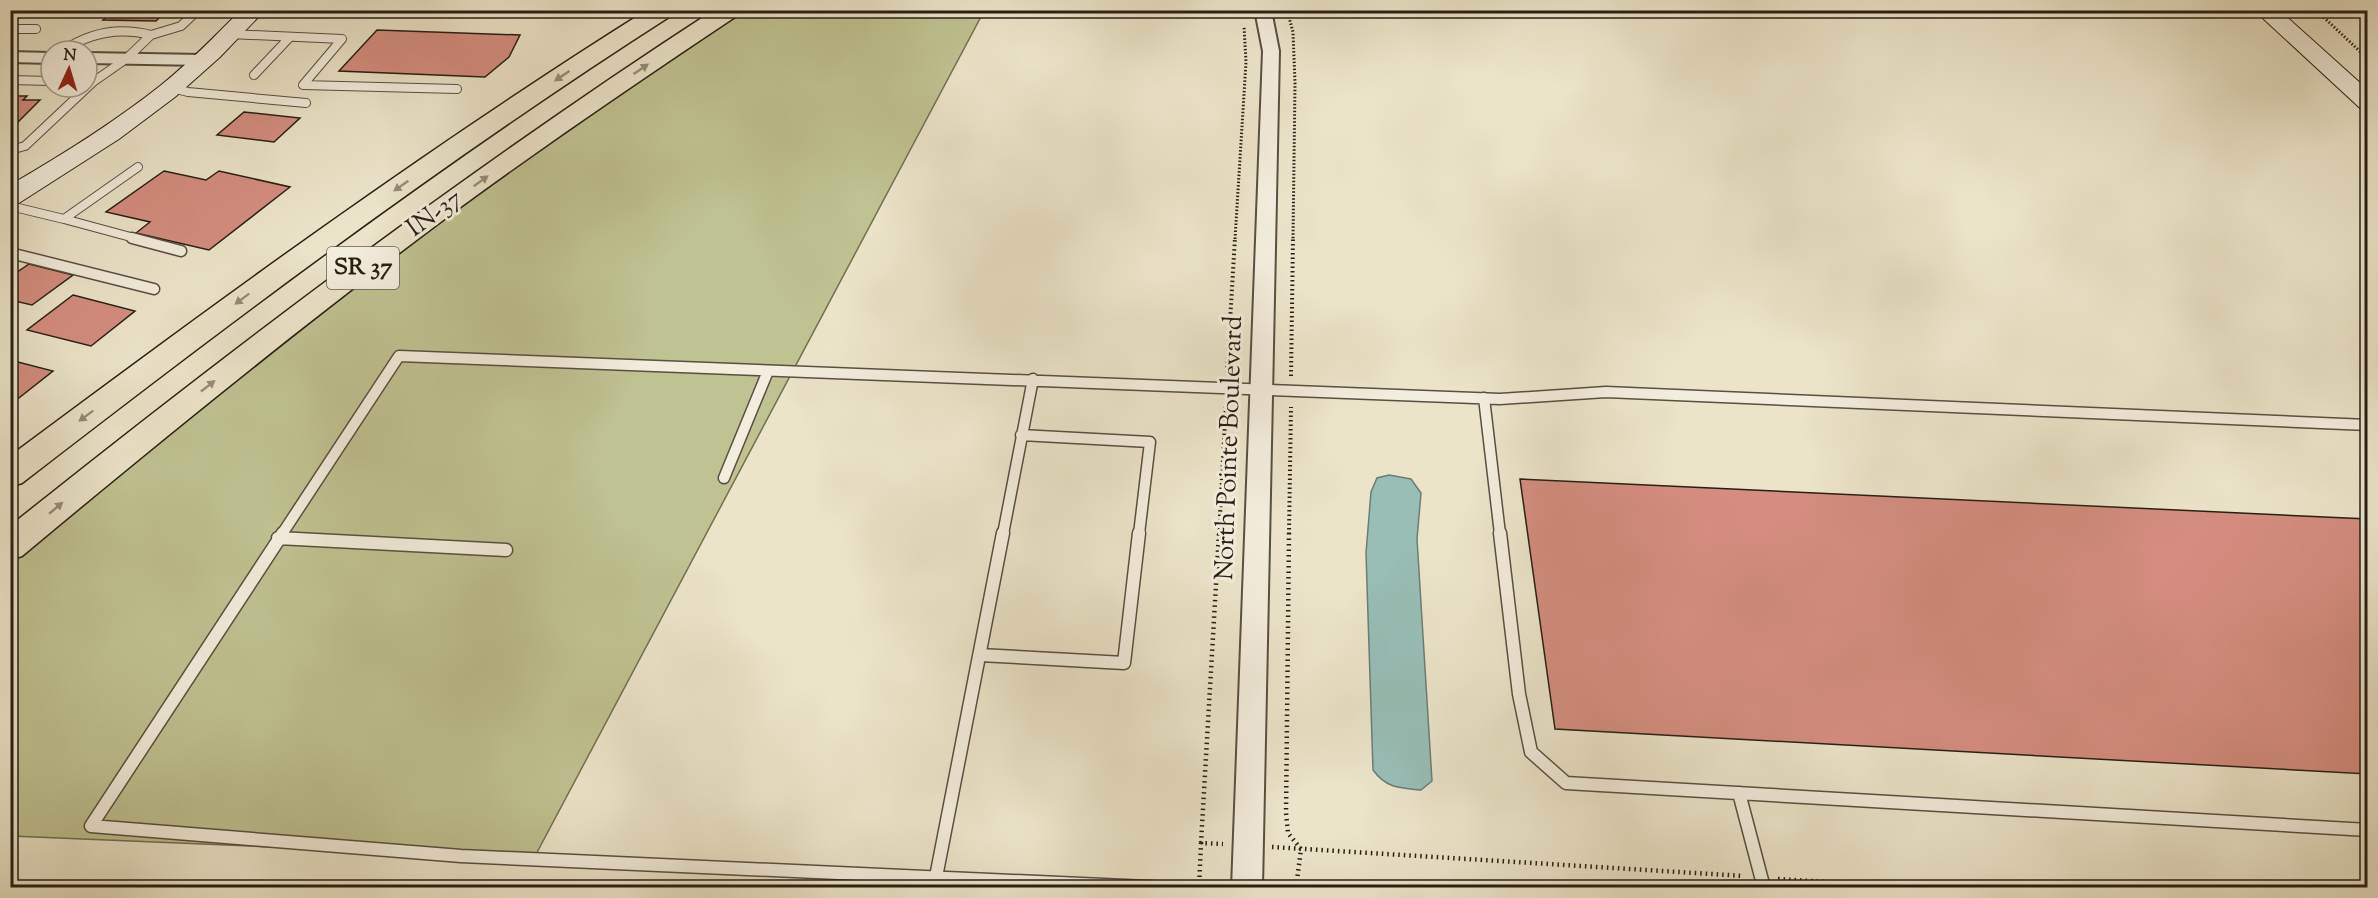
<svg xmlns="http://www.w3.org/2000/svg" width="2378" height="898" font-family="'Sorts Mill Goudy',serif">
<rect width="100%" height="100%" fill="#ebe4c9"/>
<filter id="stains"><feTurbulence type="fractalNoise" baseFrequency=".00333" numOctaves="4"/><feColorMatrix values="0 0 0 0 .2 0 0 0 0 .09 0 0 0 0 .02 0 0 0 .5 -.17"/></filter>
<radialGradient id="worn" r=".72"><stop offset=".6" stop-color="#630" stop-opacity="0"/><stop offset="1" stop-color="#630" stop-opacity=".3"/></radialGradient>
<path fill="#bfc291" stroke="#737052" stroke-width="1.5" d="M737 11H984L534 858 11 836V554L455 200Z"/>
<path fill="#98beb6" stroke="#6b7e75" stroke-width="1.5" d="M1389 475 1411 479 1421 493 1417 539 1432 781 1421 790C1399 788 1386 788 1373 770L1366 553 1371 492 1377 478Z"/>
<path fill="#d48d80" stroke="#271f14" stroke-width="1.5" d="M21 10H68L64 14H17Z
M114 10H167L156 21 103 20Z
M377 30 520 35 509 57 485 77 339 71Z
M10 96H27L23 100H40L15 125 10 126Z
M244 112 300 118 274 142 217 135Z
M164 171 206 180 219 171 290 187 209 250 136 233 150 222 106 212Z
M29 264 73 275 32 305 10 300V277Z
M73 295 135 311 91 346 27 330Z
M10 360 53 371 10 405Z
M1520 479 2368 519V774L1555 729Z"/>
<g fill="none" stroke-linecap="round" stroke-linejoin="round">
<defs>
<path id="lane-far2" d="M10 29H36
M230 34 342 39 303 85 457 89
M63 51C90 32 119 27 151 35
M254 75 290 37
M10 80 51 81
M172 88 188 92 306 103
M10 150 25 146 93 82 126 59 151 35 181 26 198 10
M10 206 64 219 138 167
M64 219 138 239"/>
<path id="lane-far1" d="M132 238 181 251
M10 253 154 289
M1484 398 1500 534
M1021 435 1150 442 1139 534
M724 478 768 371
M282 534 399 356 1500 399 1606 392 2368 425
M1003 534 1033 379"/>
<path id="lane" d="M283 533 91 826 461 856 1170 888
M1500 533 1519 694 1531 752 1566 783 2368 830
M278 538 506 550
M980 655 1124 663 1139 533
M1739 793 1764 888
M936 877 1003 533"/>
<path id="street" d="M1255 10H1271L1279 51 1262 888H1232L1263 51Z
M10 52 51 53V63L10 62Z
M87 53 203 55 211 60 203 65 87 63Z"/>
<path id="secondary" d="M241 10H265L220 57 175 97 119 139 19 203 10 205V185C62 155 113 123 160 86 189 63 215 36 241 10Z
M2254 10H2279L2368 90V110L2360 108Z"/>
<path id="highway" d="M647 10H675L672 15C447 159 234 319 22 483L10 487V456C218 301 427 148 647 10Z
M714 10H741L738 15C645 77 552 140 462 206 312 317 166 436 22 556L10 560V526C238 344 469 169 714 10Z"/>
</defs>
<use href="#lane-far2" stroke="#585041" stroke-width="10"/>
<use href="#lane-far1" stroke="#585041" stroke-width="13"/>
<use href="#lane" stroke="#585041" stroke-width="15"/>
<use href="#street" stroke="#585041" stroke-width="4"/>
<use href="#secondary" stroke="#271f14" stroke-width="2"/>
<use href="#highway" stroke="#271f14" stroke-width="3"/>
<path stroke="#271f14" stroke-width="3" stroke-dasharray="1.5 2" stroke-linecap="butt" d="M1287 10 1293 32 1295 83 1293 239
M2316 10 2368 59
M1235 239 1246 62 1244 26"/>
<path stroke="#271f14" stroke-width="4" stroke-dasharray="1.5 3" stroke-linecap="butt" d="M1227 372 1235 238
M1291 376 1293 238
M1219 534 1226 403
M1289 534 1291 407"/>
<path stroke="#271f14" stroke-width="4.5" stroke-dasharray="1.5 4" stroke-linecap="butt" d="M1289 533 1286 813 1288 833 1301 849 1296 888
M1201 843 1219 533
M1272 847 1744 876
M1778 879 1930 888
M1199 888 1201 843 1223 844"/>
<use href="#lane-far2" stroke="#f2eddc" stroke-width="8"/>
<use href="#lane-far1" stroke="#f2eddc" stroke-width="10"/>
<use href="#lane" stroke="#f2eddc" stroke-width="12"/>
<use href="#street" fill="#f2eddc" fill-rule="evenodd"/>
<use href="#secondary" fill="#f2eddc" fill-rule="evenodd"/>
<use href="#highway" fill="#ebe4c9" fill-rule="evenodd"/>
</g>
<defs><path id="oneway-solid" d="M-6-.8H1V-3.2L6.5 0L1 3.2V.8H-6Z" transform="scale(1.5)"/></defs>
<g fill="#938b78">
<use href="#oneway-solid" transform="translate(641 69) rotate(-34)"/>
<use href="#oneway-solid" transform="translate(562 76) rotate(146)"/>
<use href="#oneway-solid" transform="translate(481 181) rotate(-36)"/>
<use href="#oneway-solid" transform="translate(401 186) rotate(145)"/>
<use href="#oneway-solid" transform="translate(242 299) rotate(143)"/>
<use href="#oneway-solid" transform="translate(208 386) rotate(-38)"/>
<use href="#oneway-solid" transform="translate(86 416) rotate(143)"/>
<use href="#oneway-solid" transform="translate(56 508) rotate(-40)"/>
</g>
<g text-anchor="middle" dominant-baseline="central" stroke-width="6" stroke-linejoin="round" paint-order="stroke">
<rect fill="#f2eddc" stroke="#645d50" stroke-width="1.5" x="327" y="247" width="72" height="42" rx="4.5"/>
<g font-size="24" font-weight="bold" fill="#271f14">
<text x="363" y="268">SR 37</text>
</g>
<g font-size="26" fill="#271f14" stroke="#f2eddc">
<text transform="translate(435 214) rotate(-36)">IN-37</text>
<text transform="translate(1230 448) rotate(-88)">North Pointe Boulevard</text>
</g>
</g>
<rect width="2378" height="898" fill="none" stroke="#ebe4c9" stroke-width="36"/>
<rect x="12" y="12" width="2354" height="874" fill="none" stroke="#271f14" stroke-width="3"/>
<rect x="18" y="18" width="2342" height="862" fill="none" stroke="#271f14" stroke-width="1.5"/>
<g transform="translate(69 69) rotate(4)"><circle r="28" fill="#f2eddc" stroke="#a19b8c" stroke-width="1.5"/>
<path d="M0-4.5L10 22L0 15L-10 22Z" fill="#8f2418"/>
<text y="-9" font-size="16" font-weight="bold" text-anchor="middle" fill="#271f14">N</text>
</g>
<rect width="100%" height="100%" filter="url(#stains)"/>
<rect width="100%" height="100%" fill="url(#worn)"/>
</svg>
